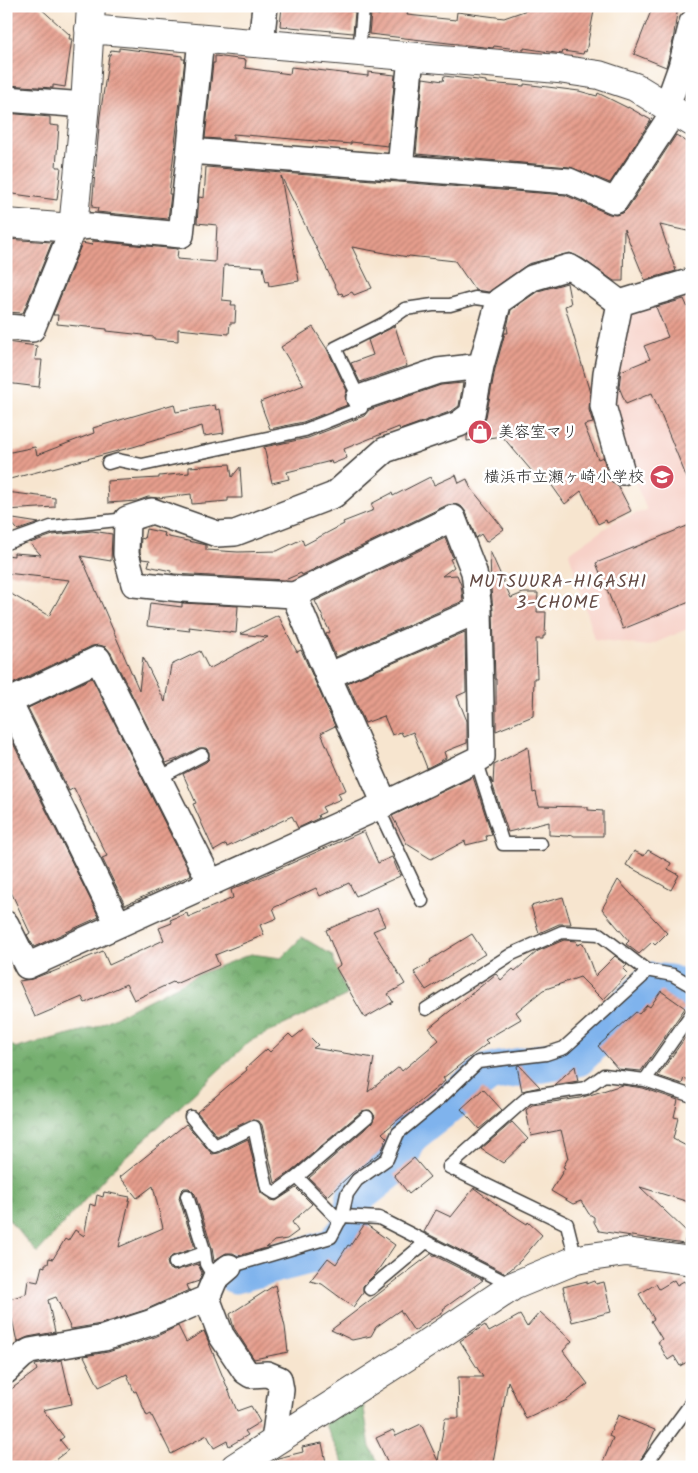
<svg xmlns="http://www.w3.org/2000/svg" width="698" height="1473" font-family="Kalam,'Klee One',sans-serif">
<defs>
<pattern id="forest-crowns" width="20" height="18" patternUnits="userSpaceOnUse" patternTransform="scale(1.25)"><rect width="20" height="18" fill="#74ae6e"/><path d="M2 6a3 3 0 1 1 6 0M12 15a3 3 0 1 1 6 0" fill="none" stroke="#5e8d5a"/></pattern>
<pattern id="building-hatch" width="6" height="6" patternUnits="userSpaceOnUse" patternTransform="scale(1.25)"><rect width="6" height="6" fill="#e69e8d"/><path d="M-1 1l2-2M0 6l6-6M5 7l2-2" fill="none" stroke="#ba8072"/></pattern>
</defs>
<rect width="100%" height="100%" fill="#fff"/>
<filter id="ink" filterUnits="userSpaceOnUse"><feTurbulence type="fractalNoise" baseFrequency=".02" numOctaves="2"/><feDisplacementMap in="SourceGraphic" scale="10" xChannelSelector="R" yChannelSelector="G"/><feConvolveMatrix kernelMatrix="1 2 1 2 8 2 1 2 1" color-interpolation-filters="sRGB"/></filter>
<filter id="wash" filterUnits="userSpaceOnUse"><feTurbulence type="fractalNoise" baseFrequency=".0096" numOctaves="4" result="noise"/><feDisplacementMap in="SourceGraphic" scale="20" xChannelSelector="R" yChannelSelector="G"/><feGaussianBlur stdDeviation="1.12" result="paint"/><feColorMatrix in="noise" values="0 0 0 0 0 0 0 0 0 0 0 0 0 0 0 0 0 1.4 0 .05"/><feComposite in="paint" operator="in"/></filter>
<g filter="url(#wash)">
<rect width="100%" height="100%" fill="#f7e5cf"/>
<path fill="#f7d1c8" d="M692 289V627L648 646 594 639 569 553 617 520 647 510 618 443 610 410 624 312Z"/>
<path fill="url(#forest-crowns)" stroke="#486545" d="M302 937 332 955 347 995 250 1041 109 1173 37 1253 6 1216V1043L17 1048 96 1027 202 973 251 954 281 958Z
M362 1396 370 1447 381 1467H345L323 1421Z"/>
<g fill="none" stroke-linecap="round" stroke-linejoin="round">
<path stroke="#7fb3ed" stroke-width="39" d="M235 1274 332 1249 349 1230 356 1196 396 1164 409 1135 488 1073 577 1057 653 982 670 984 692 996"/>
</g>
<g id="blocks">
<path fill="url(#building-hatch)" d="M6 6H38L70 35 69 39H72L65 87 53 85V88L6 85Z
M282 6H343L342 9 355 12 353 33 280 26Z
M525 6H595L586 52 584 51 583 54 563 51 562 54 524 48V50L494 46 493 48 369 34 371 13 379 15 380 8 408 12 407 15 456 20 457 12 504 18 527 10Z
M653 6H678L673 41 666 67 634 54Z
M119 48 182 56V59H185L169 194H171L168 219 97 212 98 208 92 207 100 116 109 55H110L111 50 119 51Z
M215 56 246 60 245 68 290 74 291 67 368 76V72L395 75 388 146 351 142V144L233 134V140L205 138 213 63H215Z
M444 76 486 81V83L524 86V84L579 91 597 96 598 93 628 108V107L651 120 610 183 570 167 416 154 423 78 443 81Z
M6 113 50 117V125L59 126 56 167H61L57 200 6 193Z
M676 135 692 145V232L660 225 676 271 645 280 624 229 623 281H614L583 259 570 253 528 264 489 292 475 290 455 261 409 256 408 257 352 247 372 288 354 295 352 292 343 296 342 293 339 294 281 176 299 281 269 286 268 281 266 282 263 267 224 265 222 300 232 301 231 305H236L235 323H230L229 334 178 329V341L154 339V337L143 336V335L107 331V329L57 324 58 315H53L82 243 92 245 93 241 178 249 177 259 215 262 217 225 197 223 199 197 204 198 206 167 565 195 609 214 616 215 623 213 627 209Z
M6 239 52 242 23 313 6 312Z
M567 283 571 304 565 306 590 393 589 410 593 423 584 425 598 459 603 457 608 476 612 482 618 486 631 511 607 523 606 520 598 524 581 491 565 504 541 470 535 475 502 436 467 441V436L481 425 486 417 495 369 505 333H508L507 327 511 310 538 291Z
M684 299 692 317 691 488 652 393 626 404 619 387 621 371 650 359 644 346 668 337 656 307Z
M395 326 407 366 360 382 351 363 373 355 368 340Z
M313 327 327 349 347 391 345 396 347 405 303 422 270 429 260 402 304 385 281 347Z
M6 342 37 346 35 360H42L39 387 6 383Z
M463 383 459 406 452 411 400 430 399 427 344 449 347 458 332 464 331 461 287 472 289 479 272 483 264 447 308 438 364 416 369 410 441 385Z
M174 404 176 412 215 405 216 410 220 409 224 433 204 436 202 426 133 447 6 480V453L35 447 37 455 94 433 93 428Z
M230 464 232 477 240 467 242 498H228V501L192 504 191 494 158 498 148 497 137 501 108 503 107 481 159 478V476L189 473V467Z
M456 475 459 483 467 479 470 487 504 529 486 542 481 534 476 538 466 512 461 506 454 504 447 505 302 575 301 573 285 580 174 574 171 573V571L148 566 150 560 142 559 140 552 141 538 144 539 146 529 165 533 164 536 202 544 206 545V550L238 552 277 551 302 539 304 545 344 524 343 522 374 510 371 504 392 493 393 496 430 477 434 485Z
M6 492 55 498V507L6 510Z
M7 518 39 523 18 530Z
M692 524V601L623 629 596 563Z
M92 531 112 534 111 561 81 556 139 690 143 657 165 702 171 665 200 651 209 669 268 637 240 634 278 615 297 652 301 650 335 726 321 733 346 790 338 793 341 799 322 807 325 812 318 815 319 818 298 828 292 816 227 847 226 844 214 851 193 804 196 803 183 774 206 762 209 759V752L206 748H199L177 759 166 763 111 653 106 647 99 645 92 646 6 687V591L49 616 69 580 6 573 7 555 14 556V553L41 555 30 543 53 535Z
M445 538 453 558 450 559 454 567 442 576 457 575 461 585 463 601 336 657 326 634 330 632 315 601Z
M490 551 511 598 523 593H538L537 612H546L545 636H543V639H536L537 678H534L533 716 496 731V679H495L493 610 491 589Z
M150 603 182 607V603L238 606 236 633 189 627 190 631 147 626Z
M465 632 466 692 457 696 467 721V743L444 752 446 758 427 768 413 732 403 736 401 732 392 735 384 716 365 723 347 683Z
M92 678 191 875 125 905 102 858 107 856 74 788 69 791 28 708Z
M6 729 99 917 34 947 27 935 30 933 6 881Z
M528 747 533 793 536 792 539 806 588 807V810L603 811V836H574L571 834 569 836 549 835V822L508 832 490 777 493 784 494 765Z
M473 777 492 835 486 836 487 840 466 845 465 841 431 859 407 844 392 816Z
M364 831 378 863 392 857 400 876 356 896 349 883 320 896 316 888 273 908 277 918 260 925 264 935 215 955 219 965 175 984 173 982 134 1000 126 984 85 1003 82 997 35 1017 19 981 32 979 50 972V973L103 951 109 965 164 940 159 928 172 923 170 920 187 913 188 917 233 898 231 890Z
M648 850 671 863 668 869 679 875 671 890 626 865 634 851 644 856Z
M618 880 667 933 655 945 652 942 639 954 626 944 629 941 602 909Z
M563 897 571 924H559L539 933 531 906Z
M377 908 385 926 373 931 405 984 388 994 393 1002 365 1018 336 968 340 965 326 930Z
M472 934 485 954 426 990 414 972 431 962 430 960Z
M564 940 576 941 577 945 583 943 595 976 615 956 627 965 623 969 628 974 603 1000 580 977 543 990 516 1012 521 1019 485 1040 488 1043 443 1078 445 1081 382 1133 387 1138 384 1141 385 1143 381 1152 352 1173 328 1196 309 1178 372 1123 375 1116 370 1110 362 1111 292 1171 275 1183 262 1125 259 1121 250 1120 217 1136 197 1112 247 1070 246 1068 267 1049 270 1052 289 1034 293 1038 303 1030 318 1045 313 1048 374 1058 368 1092 399 1067 402 1071 439 1040 429 1028 496 974 501 980 513 969 515 971 538 951Z
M661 991 685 1008 641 1071 618 1069 598 1046 636 1012 639 1014 647 1005 650 1007Z
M692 1028V1083L684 1078 682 1084 658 1076Z
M519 1065 540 1087 522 1091 517 1066Z
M575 1066 578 1081 554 1085Z
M622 1085 643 1088 678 1100 674 1117 678 1118 673 1139 692 1149V1203L640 1187 687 1232 684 1244 599 1231 594 1222V1217L589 1214 581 1201 573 1204 551 1191 565 1168 563 1167 568 1158 561 1130 531 1136 526 1110 532 1105 580 1098Z
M483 1089 502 1110 479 1129 461 1109Z
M512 1122 528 1139 503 1163 481 1149Z
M186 1124 212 1154 219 1153 248 1139 261 1193 271 1200 276 1201 296 1188 312 1204 292 1222 298 1231 287 1239 274 1241 266 1248 238 1256 233 1253H226L214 1261 212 1248 195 1194 189 1188H184L181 1191 179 1198 195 1248 172 1256 167 1262 169 1269 174 1271 198 1264 202 1273 199 1281 187 1285 189 1290 145 1310 101 1324 71 1329 56 1297 48 1300 55 1332 28 1337 17 1342 12 1319 10 1320 6 1307V1300L26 1294 28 1280 38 1282 42 1266 45 1267V1264H48L49 1258 53 1259 65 1239 68 1241 75 1230 84 1236 90 1204 95 1206 97 1195 103 1197 104 1192 130 1197 119 1247 163 1228 153 1186 137 1198 120 1177Z
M414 1158 430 1177 409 1194 394 1175Z
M474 1188 500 1207 527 1224 528 1222 542 1235 521 1260 510 1270 505 1273 424 1232 436 1210 451 1217Z
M364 1225H367L395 1245 376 1273 363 1286V1293L353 1307 322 1284 310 1281 328 1258 336 1264 348 1245 350 1246Z
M431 1254 483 1280 443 1309 444 1311 414 1331 400 1310 376 1327 371 1336 352 1340 331 1330Z
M674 1280 677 1285 684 1281 692 1293V1359L680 1366 674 1356 668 1360 658 1342 662 1339 651 1321 654 1319 639 1294 656 1284 659 1289Z
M587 1281V1284L595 1281 596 1284 604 1282 611 1312 572 1322 563 1287Z
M275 1285 285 1327 288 1352 254 1359 234 1328 230 1314Z
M540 1312 572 1341 563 1351 588 1384 567 1400 526 1419 508 1381 492 1467H390L376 1438 393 1430 396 1436 421 1424 438 1461 445 1418H459L458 1377H483L460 1341 485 1325 489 1332 520 1315 527 1327Z
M178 1326 186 1342 204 1331 237 1411 251 1406 260 1422 245 1431 248 1435 229 1446 227 1441 214 1448 207 1435 171 1454 151 1414 147 1416 136 1391 134 1392 127 1374 99 1387 84 1356 108 1352 155 1337Z
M62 1360 72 1404 43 1410 64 1437 60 1440 68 1450 46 1467H6V1393L37 1370 35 1365Z
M618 1415 655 1430 646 1451 636 1467H601L613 1438 609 1436Z
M322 1443 327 1467H271V1463L278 1458 303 1452 302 1447Z"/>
</g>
</g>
<g filter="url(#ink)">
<use href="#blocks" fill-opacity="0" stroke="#3d3a37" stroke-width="1"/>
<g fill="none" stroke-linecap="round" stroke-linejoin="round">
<defs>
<path id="service" d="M359 52 363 10 361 6
M108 463 118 460 142 465 305 430 361 408 359 398 335 348 385 323 405 309 433 305H450L475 298 499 301
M6 543 51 527 127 519
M476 759 503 844H541
M159 778 202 755
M378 808 422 901
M426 1009 512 954 562 932 599 934 646 970
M645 1080 692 1013
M191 1117 215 1146 254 1127 267 1188 275 1193 297 1177
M187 1196 204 1250 206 1264 215 1279
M342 1216 379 1218 513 1286
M340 1221 297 1177 367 1117
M576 1260 567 1224 449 1167 528 1097 586 1088 604 1075 645 1080 692 1096
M175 1263 204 1253
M229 1267 331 1237 342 1216 347 1194 357 1180 387 1159 398 1133 439 1099 478 1062 546 1054 564 1048 642 977 646 970 673 975 692 986
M370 1289 426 1242
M644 1467 692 1402"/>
<path id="minor" d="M261 44 265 6
M6 99 85 105
M667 106 681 67 692 23
M190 151 569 181 615 201 675 110
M400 168 411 57
M620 303 606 373 603 406 622 472
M6 327 32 329 73 228 90 226 181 235 201 39
M359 398 438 371 481 366
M294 595 328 676 385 804
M328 676 479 610
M9 702 118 924
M6 703 98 659 211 883
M6 924 27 966 385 804 482 757 479 610 474 572 453 518 294 595 182 589 134 584 126 554 127 519 152 511 217 534 235 533 334 495 385 450 459 424 472 414 481 366 499 301 532 278 569 267C587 277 603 291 620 303L692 281
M229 1267 215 1279 207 1298 221 1335 245 1371 251 1375 267 1374 279 1379 281 1390 274 1441
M6 1371 22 1356 30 1351 104 1338 150 1323 207 1298"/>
<path id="tertiary" d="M89 29 558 69 599 75 635 87 692 122
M6 223 73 228 85 105 91 6
M235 1467 428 1343 513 1286 576 1260 590 1257 626 1252 692 1261"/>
</defs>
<use href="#service" stroke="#3d3a37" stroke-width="15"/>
<use href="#minor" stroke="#3d3a37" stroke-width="28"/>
<use href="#tertiary" stroke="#3d3a37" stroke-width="30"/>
<use href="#service" stroke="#fff" stroke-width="12"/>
<use href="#minor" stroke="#fff" stroke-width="25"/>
<use href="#tertiary" stroke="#fff" stroke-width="28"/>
</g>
</g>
<defs>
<symbol id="shop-disc" viewBox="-11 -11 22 22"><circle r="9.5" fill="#d1495b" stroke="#fff"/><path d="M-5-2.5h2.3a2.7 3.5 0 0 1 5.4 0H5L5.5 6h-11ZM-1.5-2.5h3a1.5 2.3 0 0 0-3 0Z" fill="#fff"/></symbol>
<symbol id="school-disc" viewBox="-11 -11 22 22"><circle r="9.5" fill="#d1495b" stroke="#fff"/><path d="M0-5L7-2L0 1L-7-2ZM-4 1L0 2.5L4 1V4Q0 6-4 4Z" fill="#fff"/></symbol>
</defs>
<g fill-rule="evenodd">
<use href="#shop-disc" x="466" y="418" width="28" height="28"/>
<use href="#school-disc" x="648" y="463" width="28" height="28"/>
</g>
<g text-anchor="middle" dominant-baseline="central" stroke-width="5" stroke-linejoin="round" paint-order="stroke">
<g font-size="16" fill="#1c1c1c" stroke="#fff" text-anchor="start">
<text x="498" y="432">美容室マリ</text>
<text x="644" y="477" text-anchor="end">横浜市立瀬ヶ崎小学校</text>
</g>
<g font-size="18" letter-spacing="1" fill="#634a44" stroke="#fff">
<text x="558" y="582">MUTSUURA-HIGASHI<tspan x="558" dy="21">3-CHOME</tspan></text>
</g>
</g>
<rect width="698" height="1473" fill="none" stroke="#fff" stroke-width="25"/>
</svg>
